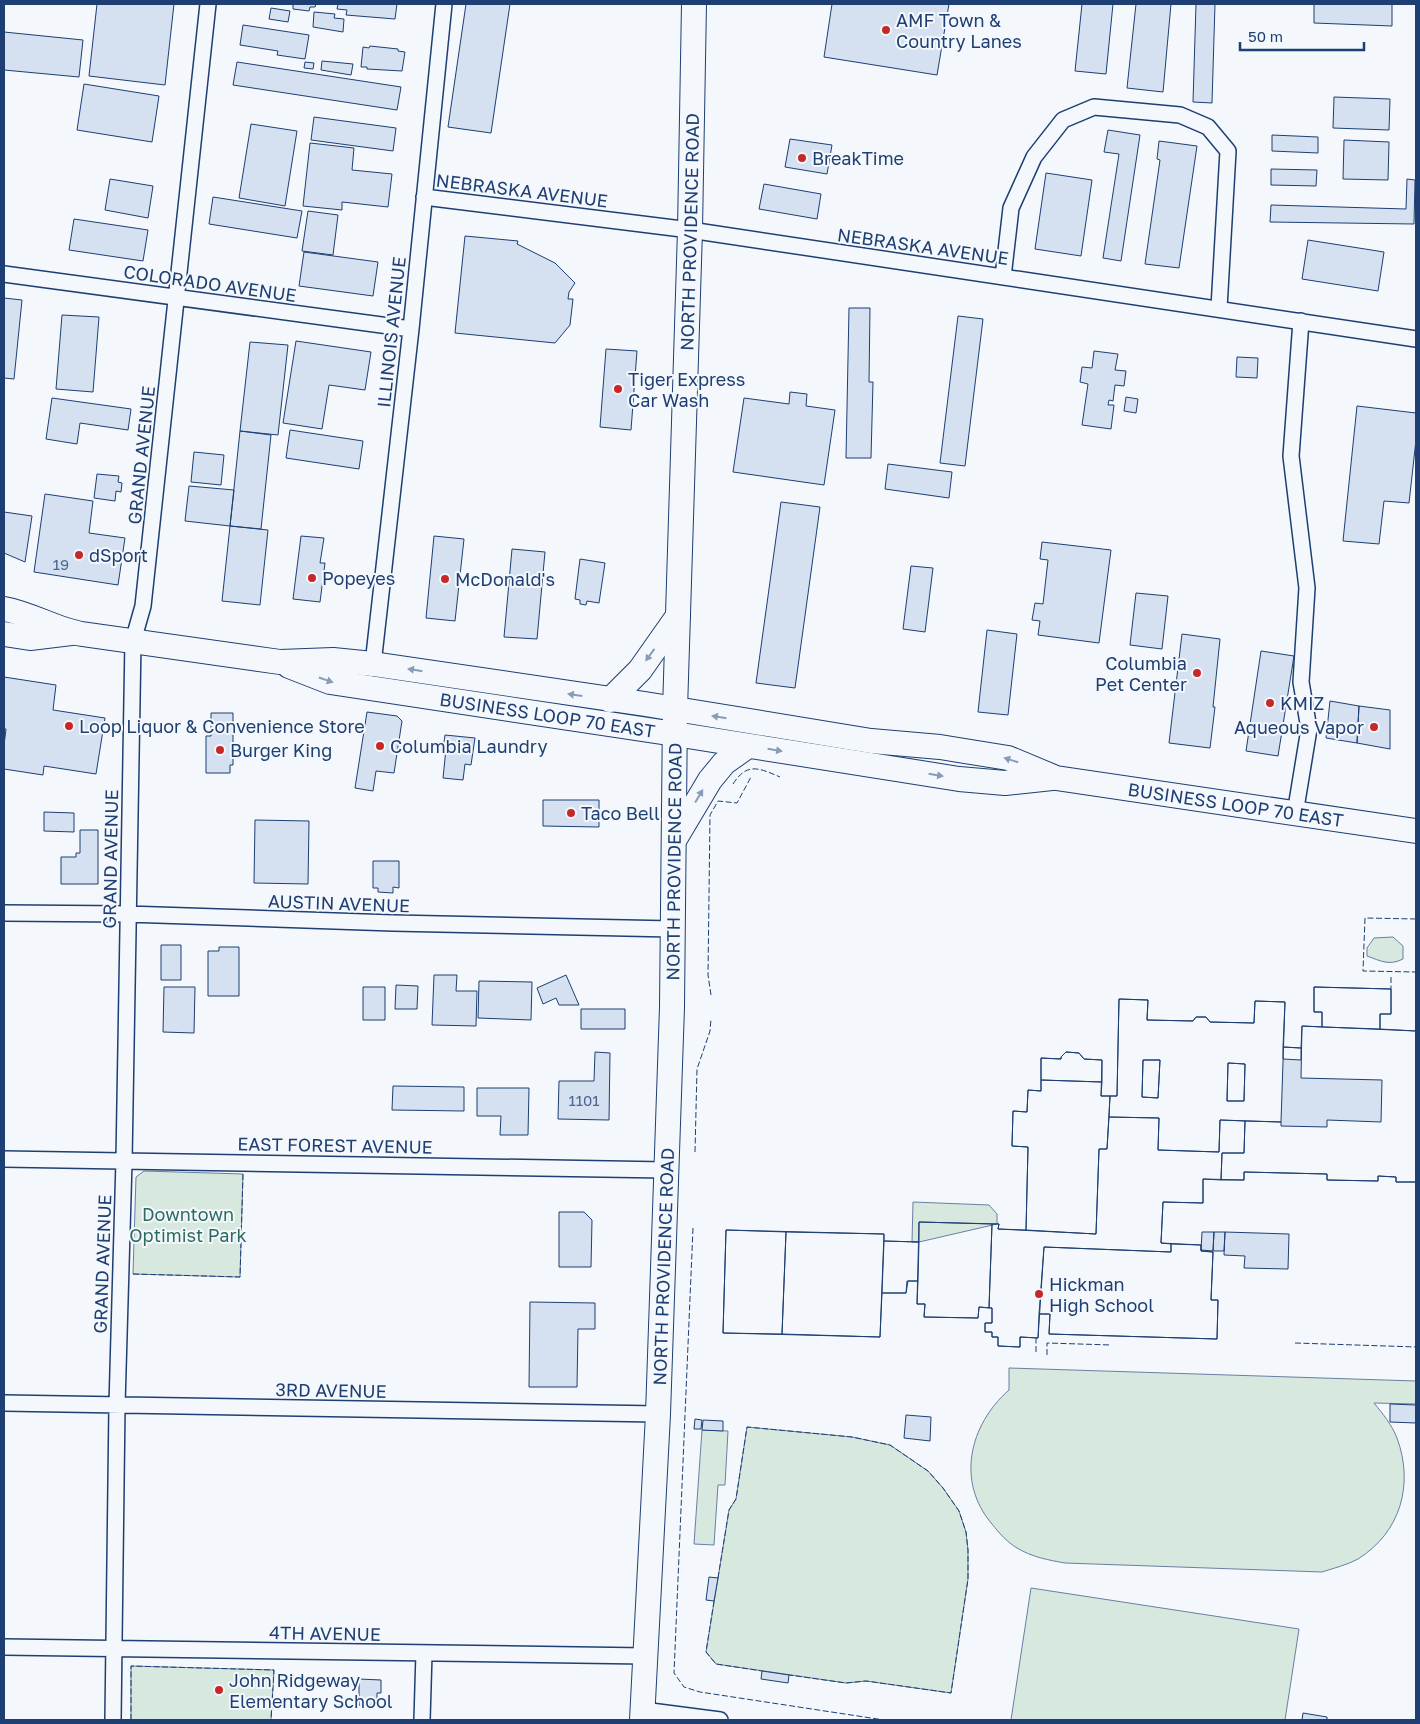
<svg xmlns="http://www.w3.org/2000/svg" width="1420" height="1724" font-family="'Golos Text',sans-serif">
<rect width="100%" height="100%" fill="#f4f7fb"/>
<path fill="#d7e8df" stroke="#687fa3" d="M1393 937 1403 946V959C1389 966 1381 961 1367 956V948L1374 938Z
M144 1171 243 1174 240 1277 133 1274 136 1177Z
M913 1202 989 1205 997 1214V1224L919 1242H912Z
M1009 1368 1416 1381V1404L1374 1403C1383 1414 1392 1425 1397 1438 1414 1484 1401 1532 1358 1559 1347 1565 1334 1568 1322 1572L1065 1563C1048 1560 1032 1557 1017 1548 1007 1542 999 1533 992 1524 956 1482 969 1425 1009 1390Z
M747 1427 852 1437 890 1445 928 1471 943 1488 959 1511 966 1532 968 1550V1579L951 1693 866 1681 846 1683 716 1664 706 1652 729 1510 736 1499Z
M702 1430 728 1431 725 1485H718L714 1545 694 1544Z
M1031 1588 1299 1629 1285 1720H1011Z
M131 1666 274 1670 271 1720H131Z"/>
<path fill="#d5e0f0" stroke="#1d3f73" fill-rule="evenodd" d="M97 4H174L165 85 89 76Z
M293 4H316L315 7H310L309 11 293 9Z
M338 4H397L395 19 346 15 347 10 337 9Z
M466 4H510L491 133 448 127Z
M832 4H949L937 75 824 57Z
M1082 4H1113L1106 74 1075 71Z
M1136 4H1171L1163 92 1127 88Z
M1196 4H1215L1212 103 1193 102Z
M1314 4H1392V26L1314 23Z
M271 8 290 11 288 22 269 19Z
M314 12 335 14 334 18 344 19 343 32 313 27Z
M243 25 309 35 305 59 277 55 278 51 240 45Z
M4 32 83 40 79 77 4 70Z
M370 46 398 49V51L405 52 402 71 367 69V67H361L363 47 369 48Z
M322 61 353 64 351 75 321 70Z
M237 62 401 87 397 110 233 85Z
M305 62 314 63 313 69 304 68Z
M84 84 159 96 152 142 77 130Z
M1334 97 1390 99 1389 130 1333 128Z
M314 117 396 128 393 151 311 140Z
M251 124 297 131 285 206 239 198Z
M1108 130 1140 135 1121 261 1103 258 1119 154 1104 152Z
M1272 135 1318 137V153L1272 151Z
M790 139 832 145 827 174 785 167Z
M1344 140 1389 142 1388 180 1343 179Z
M1159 141 1197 146 1179 268 1145 264 1160 160 1157 159Z
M310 143 354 148 352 170 392 174 388 207 342 202V210L303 206Z
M1271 169 1317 170 1316 186 1271 185Z
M1046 173 1092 180 1081 256 1035 249Z
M110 179 153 186 148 218 105 210Z
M1407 179 1415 180 1414 224 1270 222 1271 205 1406 209Z
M764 184 821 194 817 219 759 209Z
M213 197 302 211 297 238 209 224Z
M308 211 338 215 333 255 302 251Z
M74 219 148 230 143 261 69 250Z
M465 236 518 241 517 244 555 263 575 283 569 292 568 299H573L570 325 555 343 455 333Z
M1308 240 1384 252 1378 291 1302 279Z
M304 252 378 262 373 296 299 286Z
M4 298 22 300 14 379 4 378Z
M849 308H870L869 382H873L871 458H846Z
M62 315 99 317 93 392 56 389Z
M958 316 983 319 965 466 940 463Z
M296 341 371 352 365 390 329 385 322 429 283 423Z
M250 342 288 345 278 435 240 431Z
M606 349 637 351 631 430 600 427Z
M1094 351 1118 354 1115 370 1126 371 1124 386 1115 385 1113 401 1109 400 1108 405H1114L1111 429 1082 425 1088 384 1080 382 1082 367 1092 368Z
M1237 357 1258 358 1257 378 1236 377Z
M790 392 807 394 806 406 835 410 824 485 733 472 744 398 789 404Z
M1126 397 1138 399 1136 413 1124 411Z
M52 398 131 409 128 430 80 423 77 444 46 439Z
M1357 406 1416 413V440L1409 503 1384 501 1379 544 1343 541Z
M290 430 363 441 359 469 286 458Z
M240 431 271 435 261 529 230 526Z
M194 452 224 455 221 485 191 482Z
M888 464 952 472 949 498 885 489Z
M97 474 119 476 118 482 122 483 121 492 116 491 115 501 94 498Z
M189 486 234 490 230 526 185 521Z
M45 494 93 501 89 533 125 538 118 585 34 572Z
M781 502 820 507 795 688 756 683Z
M4 512 32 516 25 562 4 553Z
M230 526 268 530 260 605 222 601Z
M301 536 324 538 320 563H325L320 602 293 599Z
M434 536 464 539 455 621 426 618Z
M1042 542 1111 550 1099 643 1038 635 1040 621 1032 620 1035 603 1043 604 1048 560 1040 559Z
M512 549 545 552 537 639 504 637Z
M580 559 605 563 599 603 587 601 586 605 580 604V600L575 599Z
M911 566 933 568 925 632 903 629Z
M1136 593 1168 596 1162 649 1130 645Z
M987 630 1017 634 1008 715 978 712Z
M1182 634 1220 639 1213 707H1215L1210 748 1169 743Z
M1261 651 1294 656 1278 756 1246 751Z
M4 677 56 685 53 710 105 718 96 774 44 766 43 775 4 769V745L6 729H4Z
M1330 701 1359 706 1357 743 1326 738Z
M1359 706 1390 710V749L1357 743Z
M367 712 397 716 402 721 394 773 376 771 373 791 355 788Z
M211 713H233V765H230V773H206V736H211Z
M445 735 475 738 471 765 465 764 463 780 443 778 446 749H443Z
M543 800H599V827L543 826Z
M44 812 74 813V832L44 831Z
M255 820 309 821 308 884 254 883Z
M80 830H98V884H61V857H76V853H80Z
M373 861H399V888L393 887V893L378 892V888H373Z
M161 945H181V980H161Z
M219 947H239V996H208V951H219Z
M434 975H457L456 991H477L476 1026 432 1025Z
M566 975 579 1005H559L556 998 543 1004 537 988Z
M479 981 532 982 531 1020 478 1018Z
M396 985 418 986 417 1009H395Z
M164 987H195L194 1033 163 1032Z
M363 987H385V1020H363Z
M1314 987 1391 989V1014H1380V1029L1416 1031V1182H1396V1177L1378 1176V1181L1327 1180V1174L1244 1172V1180L1203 1179V1203L1163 1202 1161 1243 1201 1245V1251L1213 1252 1211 1300H1218L1217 1339 1049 1334 1050 1314H1039L1038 1338 1020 1337V1347L998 1346V1337H992V1332H985V1323H992V1308L979 1307 978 1318 924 1317 925 1304H917L918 1281H908L906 1293H882L880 1337 723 1333 726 1230 884 1234V1241L919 1242V1222L999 1224 998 1229 1026 1230 1028 1147 1012 1146 1013 1111 1027 1112 1028 1090 1041 1091V1058L1061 1059V1057L1066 1052 1079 1053 1084 1059 1102 1060 1101 1096H1117L1119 999 1148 1000 1147 1020 1193 1021 1196 1017H1206L1210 1022 1254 1023 1255 1001 1285 1002 1283 1047 1301 1048 1302 1026 1322 1027V1012H1314ZM1143 1060H1160L1158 1098 1142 1097ZM1228 1063 1245 1064 1244 1101H1227Z
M1314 987 1391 989V1014H1380V1029L1322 1027V1012H1314Z
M1119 999 1148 1000 1147 1020 1193 1021 1196 1017H1206L1210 1022 1254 1023 1255 1001 1285 1002 1281 1122 1220 1120 1219 1152 1158 1150 1159 1118 1109 1117 1110 1096H1117Z
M581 1009H625V1029H581Z
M1302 1026 1416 1031V1182H1396V1177L1378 1176V1181L1327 1180V1174L1244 1172V1180H1221L1222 1153H1244L1245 1121 1281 1122V1126L1327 1127V1120L1381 1122 1382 1080 1301 1078Z
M1283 1047 1301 1048V1060L1283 1059Z
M595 1052 610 1053 609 1120 558 1119 559 1081H594Z
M1066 1052 1079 1053 1084 1059 1102 1060V1082L1041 1080V1058L1061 1059V1057Z
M1143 1060H1160L1158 1098 1142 1097Z
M1228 1063 1245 1064 1244 1101H1227Z
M1041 1080 1102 1082 1101 1096H1110L1107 1149H1099L1096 1234 1026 1230 1028 1147 1012 1146 1013 1111 1027 1112 1028 1090 1041 1091Z
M393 1086 464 1087V1111L392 1110Z
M477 1088H529L528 1135H500L501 1116H477Z
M1109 1117 1159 1118 1158 1150 1219 1152 1220 1120 1245 1121 1244 1153H1222L1221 1180 1203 1179V1203L1163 1202 1161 1243 1171 1244V1252L1044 1247 1038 1338 1020 1337V1347L998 1346V1337H992V1332H985V1323H992V1308H989L992 1224H999L998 1229 1096 1234 1099 1149H1107Z
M559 1212H584L592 1220 591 1267H559Z
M919 1222 992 1224 989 1308 979 1307 978 1318 924 1317 925 1304H917Z
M726 1230 786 1232 782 1334 723 1333Z
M786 1232 884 1234 880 1337 782 1334Z
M1202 1232H1214L1213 1251 1201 1250Z
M1214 1232H1225L1224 1251H1213Z
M1225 1232 1289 1234 1288 1269 1244 1268 1245 1256 1224 1255Z
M884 1241 919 1242 918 1281H907L906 1293H882Z
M1171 1244 1201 1245V1251L1213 1252 1211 1300H1218L1217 1339 1049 1334 1050 1314H1039L1044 1247 1171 1252Z
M530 1302 595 1303V1329H578L577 1387H529Z
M1390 1404 1416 1405V1423L1390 1422Z
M906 1415 931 1417 930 1441 904 1438Z
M695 1419 702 1420 701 1429H694Z
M703 1420 723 1421V1431L702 1430Z
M709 1577 718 1578 714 1601 706 1600Z
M762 1671 789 1675 788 1683 761 1679Z
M359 1679 381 1680V1693H377V1705H359Z
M1303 1713 1327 1717V1720H1302Z"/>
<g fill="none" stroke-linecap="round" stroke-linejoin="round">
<defs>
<path id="minor" d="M424 197 690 230 1416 339
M4 274 411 329
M1003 277 1011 208 1034 157 1063 120 1094 107 1180 115 1208 127 1228 151 1219 308
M373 664 411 329 444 4
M1295 814 1309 729 1301 682 1307 588 1291 456 1301 321
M4 913 127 914 393 923 673 929
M4 1159 666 1170
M4 1403 658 1414
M4 1647 646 1656
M643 1710 720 1720
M113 1720 117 1405 124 1161 133 641 143 606 208 4
M422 1720 424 1653"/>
<g id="primary">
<path id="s1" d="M4 609C32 614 56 630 82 634L280 662 333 660 373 664 645 704 871 741 940 747 1008 758 1056 778 1416 831"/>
<path d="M4 634 30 638 71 633"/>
<path id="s2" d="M289 666 330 682 675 734 959 779 1005 783 1052 778"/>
<path d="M610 700 640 670 678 616"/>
<path d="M676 837 710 780 724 763 748 746"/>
<path id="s3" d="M642 1720 658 1414 672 1007 675 710 690 230 694 4"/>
</g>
</defs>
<use href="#minor" stroke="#1d3f73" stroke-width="18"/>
<use href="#primary" stroke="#1d3f73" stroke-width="26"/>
<use href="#minor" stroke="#f4f7fb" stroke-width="15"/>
<use href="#primary" stroke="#f4f7fb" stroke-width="24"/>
<path stroke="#1d3f73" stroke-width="1" stroke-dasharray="6 2.5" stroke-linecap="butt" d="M733 784C747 762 759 768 780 777
M1416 919 1365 918 1363 971 1416 972
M1391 977V989
M711 995 708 975 710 815 718 801 737 803 751 777
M695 1152 697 1069 710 1031 711 1019
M693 1228 674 1673 684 1687 700 1692 884 1720
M133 1274 240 1277 243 1174
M1295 1343 1416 1347
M1036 1352V1338
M1047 1355V1343L1111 1345
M718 1578 729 1510 736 1499 747 1427 852 1437 890 1445 928 1471 943 1488 959 1511 966 1532 968 1550V1579L951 1693 866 1681 846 1683 789 1675
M714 1601 706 1652 716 1664 762 1671
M131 1720V1666L274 1670 271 1720"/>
</g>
<defs><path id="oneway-solid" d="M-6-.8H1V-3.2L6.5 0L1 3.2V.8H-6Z" transform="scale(1.25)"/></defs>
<g fill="#889bb7">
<use href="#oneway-solid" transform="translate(650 655) rotate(126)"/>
<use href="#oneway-solid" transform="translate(415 670) rotate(-171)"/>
<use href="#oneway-solid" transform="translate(326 680) rotate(19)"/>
<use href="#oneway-solid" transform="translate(575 695) rotate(-172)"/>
<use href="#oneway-solid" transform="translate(719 717) rotate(-171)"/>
<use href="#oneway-solid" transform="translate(775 750) rotate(9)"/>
<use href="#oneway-solid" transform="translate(1011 760) rotate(-162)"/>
<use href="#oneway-solid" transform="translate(936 775) rotate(9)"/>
<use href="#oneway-solid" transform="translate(699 796) rotate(-59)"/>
</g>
<g fill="#c62828" stroke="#f4f7fb" stroke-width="2">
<circle cx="886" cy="30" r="5"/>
<circle cx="802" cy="158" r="5"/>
<circle cx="618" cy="389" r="5"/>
<circle cx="79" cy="555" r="5"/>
<circle cx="312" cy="578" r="5"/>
<circle cx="445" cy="579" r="5"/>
<circle cx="1197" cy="673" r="5"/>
<circle cx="1270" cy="703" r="5"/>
<circle cx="69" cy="726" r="5"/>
<circle cx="1374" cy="727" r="5"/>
<circle cx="380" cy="746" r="5"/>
<circle cx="220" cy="750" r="5"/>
<circle cx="571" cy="813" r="5"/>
<circle cx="1039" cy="1294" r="5"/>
<circle cx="219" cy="1690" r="5"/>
</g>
<g text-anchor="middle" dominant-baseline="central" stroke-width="4" stroke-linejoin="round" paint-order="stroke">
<g font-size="15" fill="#4b6792">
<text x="61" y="564">19</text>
<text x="584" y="1100">1101</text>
</g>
<g font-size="18" fill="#1d3f73" stroke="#f4f7fb" text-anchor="start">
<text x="896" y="20">AMF Town &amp;<tspan x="896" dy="21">Country Lanes</tspan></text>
<text x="812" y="158">BreakTime</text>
<text x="628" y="379">Tiger Express<tspan x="628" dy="21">Car Wash</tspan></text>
<text x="89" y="555">dSport</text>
<text x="322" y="578">Popeyes</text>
<text x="455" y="579">McDonald's</text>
<text x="1187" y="663" text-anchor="end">Columbia<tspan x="1187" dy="21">Pet Center</tspan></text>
<text x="1280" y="703">KMIZ</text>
<text x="79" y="726">Loop Liquor &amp; Convenience Store</text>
<text x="1364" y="727" text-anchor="end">Aqueous Vapor</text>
<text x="390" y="746">Columbia Laundry</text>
<text x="230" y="750">Burger King</text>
<text x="581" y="813">Taco Bell</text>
<text x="1049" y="1284">Hickman<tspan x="1049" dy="21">High School</tspan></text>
<text x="229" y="1680">John Ridgeway<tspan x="229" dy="21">Elementary School</tspan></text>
</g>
<g font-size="18" fill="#1d3f73" stroke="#f4f7fb">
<text transform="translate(522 190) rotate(7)">NEBRASKA AVENUE</text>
<text stroke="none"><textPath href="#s3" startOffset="1489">NORTH PROVIDENCE ROAD</textPath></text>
<text transform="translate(923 246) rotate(8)">NEBRASKA AVENUE</text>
<text transform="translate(210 283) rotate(8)">COLORADO AVENUE</text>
<text transform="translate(391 332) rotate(-84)">ILLINOIS AVENUE</text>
<text transform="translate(141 455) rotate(-84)">GRAND AVENUE</text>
<text stroke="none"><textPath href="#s2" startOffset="264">BUSINESS LOOP 70 EAST</textPath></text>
<text stroke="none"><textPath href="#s1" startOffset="1251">BUSINESS LOOP 70 EAST</textPath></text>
<text transform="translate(110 859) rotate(-89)">GRAND AVENUE</text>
<text stroke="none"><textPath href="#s3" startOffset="859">NORTH PROVIDENCE ROAD</textPath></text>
<text transform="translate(339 903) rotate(2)">AUSTIN AVENUE</text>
<text transform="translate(335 1145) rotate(1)">EAST FOREST AVENUE</text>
<text transform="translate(102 1264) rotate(-88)">GRAND AVENUE</text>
<text stroke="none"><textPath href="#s3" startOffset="454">NORTH PROVIDENCE ROAD</textPath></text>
<text transform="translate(331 1390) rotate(1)">3RD AVENUE</text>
<text transform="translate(325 1633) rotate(1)">4TH AVENUE</text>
</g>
<g font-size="18" fill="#2c6c60" stroke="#f4f7fb">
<text x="188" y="1214">Downtown<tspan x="188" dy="21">Optimist Park</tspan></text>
</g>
</g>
<rect width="1420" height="1724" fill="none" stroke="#1d3f73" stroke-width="10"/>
<path d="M1240 42v8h124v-8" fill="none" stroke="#1d3f73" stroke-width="2.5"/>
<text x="1248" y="42" font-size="15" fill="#1d3f73" stroke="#f4f7fb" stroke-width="4" paint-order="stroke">50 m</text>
</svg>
